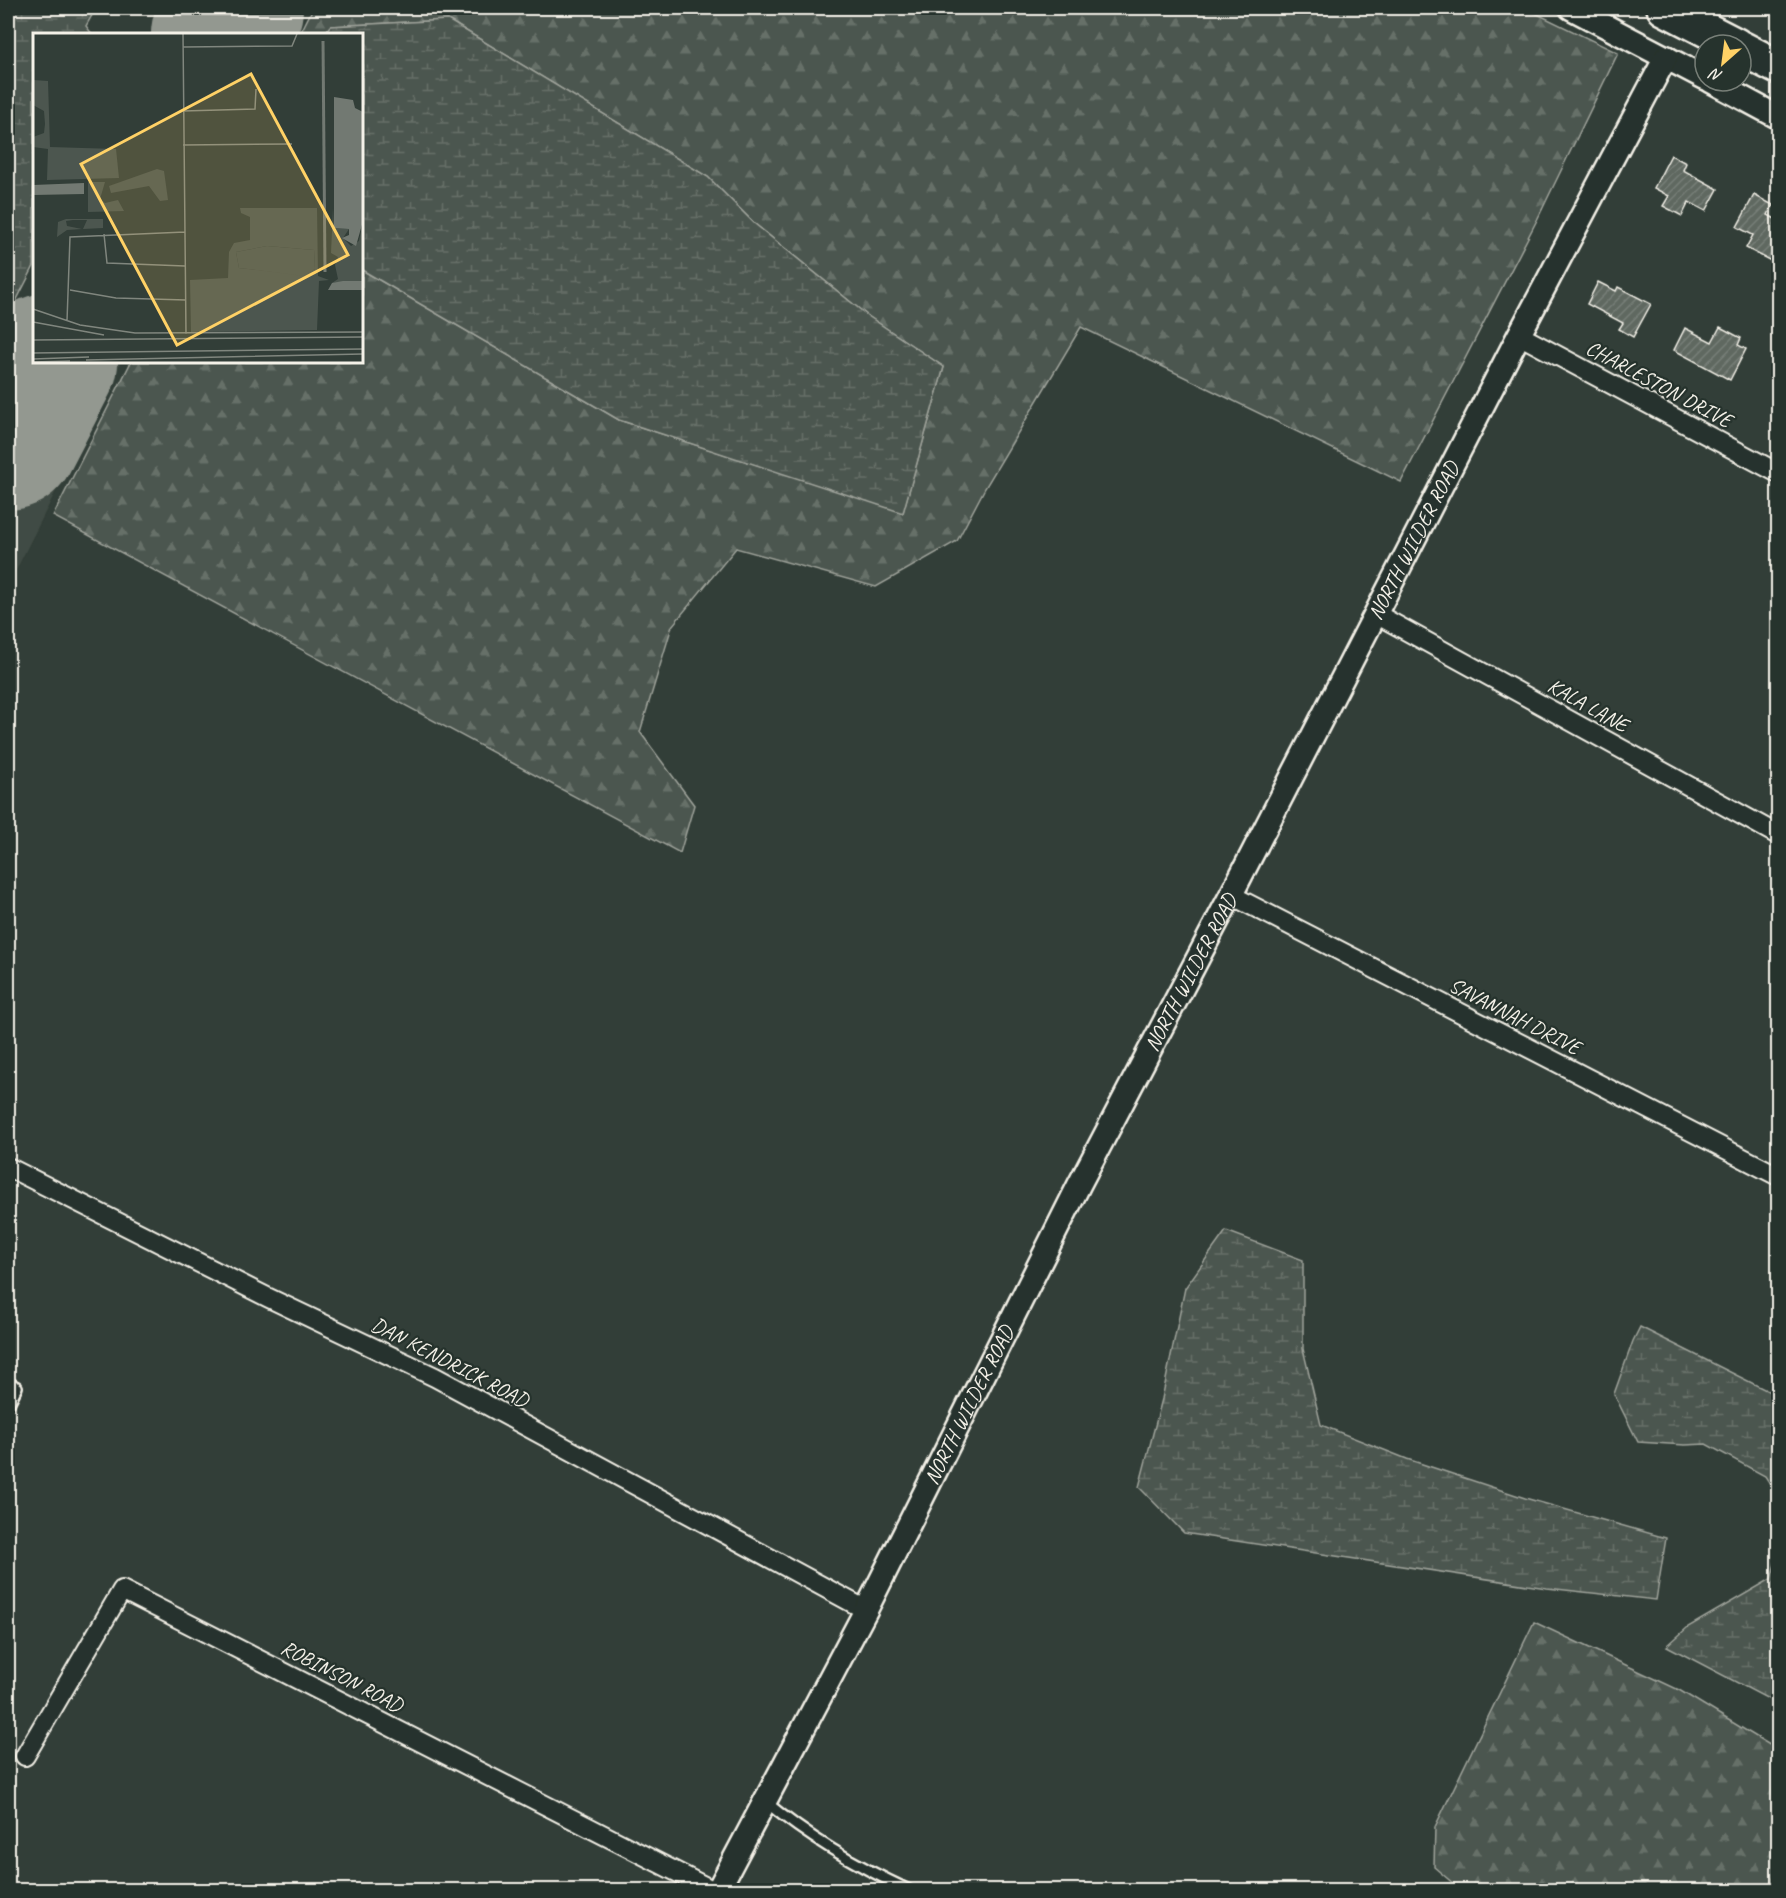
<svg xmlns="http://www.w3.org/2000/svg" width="1786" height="1898" font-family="Caveat,sans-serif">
<defs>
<pattern id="forest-firs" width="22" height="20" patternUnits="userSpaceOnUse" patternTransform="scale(1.5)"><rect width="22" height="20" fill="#4c564f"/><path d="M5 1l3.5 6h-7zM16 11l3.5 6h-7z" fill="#666f68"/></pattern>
<pattern id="wetland-marsh" width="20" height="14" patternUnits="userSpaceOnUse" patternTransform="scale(1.5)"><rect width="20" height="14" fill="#4c564f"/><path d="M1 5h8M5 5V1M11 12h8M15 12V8" fill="none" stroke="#666f68"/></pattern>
<pattern id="building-hatch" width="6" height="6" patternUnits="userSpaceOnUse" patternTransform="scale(1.5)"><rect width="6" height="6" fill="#5f6861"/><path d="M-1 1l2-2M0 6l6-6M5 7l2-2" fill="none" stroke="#777e78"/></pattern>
</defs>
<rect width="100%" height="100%" fill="#323e38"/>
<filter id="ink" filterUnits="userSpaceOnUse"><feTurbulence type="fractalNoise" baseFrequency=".0167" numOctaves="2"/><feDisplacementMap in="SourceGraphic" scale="12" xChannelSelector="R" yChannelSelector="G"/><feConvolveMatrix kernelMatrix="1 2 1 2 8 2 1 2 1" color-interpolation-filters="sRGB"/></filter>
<g filter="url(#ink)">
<path fill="#404b44" d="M200 8H303L290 34H186Z
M34 307V362H121L8 586V353Z"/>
<path fill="url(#forest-firs)" stroke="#a0a49c" stroke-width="1.5" d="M313 8H1525L1618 53 1537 220 1401 482 1081 327 985 488 957 541 876 587 736 548 672 626 640 732 694 805 680 853 53 516 131 362H362V270L619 420 903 512 944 367 868 316 755 224 708 177 448 20 331 26 324 34H300Z
M1534 1622 1679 1690 1778 1750V1890H1461L1434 1867 1435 1827Z"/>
<path fill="url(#wetland-marsh)" stroke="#a0a49c" stroke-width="1.5" d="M8 8H96L86 26 92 34H34V266L8 317Z
M448 20 708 177 755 224 868 316 944 367 903 513 619 420 362 270V34H324L330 26Z
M1226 1231 1303 1260V1349L1321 1425 1407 1459 1525 1498 1666 1538 1656 1600 1547 1588 1184 1533 1139 1487 1162 1399 1185 1288Z
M1640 1327 1778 1396V1496L1765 1476 1706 1444 1685 1445 1638 1442 1614 1394 1633 1341Z
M1778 1553V1704L1667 1646 1688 1627 1771 1579Z"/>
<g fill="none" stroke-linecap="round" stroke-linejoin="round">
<path stroke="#939890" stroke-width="138" d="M220 34 234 8
M8 441 49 362"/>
</g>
<path fill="url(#building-hatch)" stroke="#f4f1e8" stroke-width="1.5" d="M1671 155 1686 163 1683 170 1718 189 1706 211 1689 202 1682 216 1663 206 1669 196 1654 188Z
M1754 195 1773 205 1768 215 1779 221V247L1771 261 1746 248 1753 235 1737 227Z
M1598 282 1616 291 1618 287 1651 304 1633 337 1619 329 1623 323 1587 304Z
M1720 327 1741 338 1738 345 1746 349 1730 380 1674 350 1685 328 1712 342Z"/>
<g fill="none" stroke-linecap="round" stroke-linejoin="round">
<defs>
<path id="service" d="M8 1382 17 1387 8 1405
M766 1802C809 1838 859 1867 909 1890"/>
<path id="minor" d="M1519 335 1778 473
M1376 614 1778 835
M1231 895 1778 1176
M8 1167 269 1298 435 1377 866 1610
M25 1756 122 1590 712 1890"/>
<g id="tertiary">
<path d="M1571 8 1705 78"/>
<path d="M1711 81 1778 117"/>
<path id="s1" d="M718 1890 866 1610 1079 1185 1231 895 1519 335 1666 57"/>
</g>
<path id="motorway" d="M1664 8 1736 45
M1741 48 1778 67"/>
</defs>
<use href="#service" stroke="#f4f1e8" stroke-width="14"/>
<use href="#minor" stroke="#f4f1e8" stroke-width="22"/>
<use href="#tertiary" stroke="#f4f1e8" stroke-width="27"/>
<use href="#motorway" stroke="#f4f1e8" stroke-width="38"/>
<use href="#service" stroke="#26332d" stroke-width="9"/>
<use href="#minor" stroke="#26332d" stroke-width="18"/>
<use href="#tertiary" stroke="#26332d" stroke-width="22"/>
<use href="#motorway" stroke="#26332d" stroke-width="33"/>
</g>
</g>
<g text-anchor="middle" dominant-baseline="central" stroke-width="4.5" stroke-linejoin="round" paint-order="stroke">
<g font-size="21" fill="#f4f1e8" stroke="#26332d">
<text transform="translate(1659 384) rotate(28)">CHARLESTON DRIVE</text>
<text stroke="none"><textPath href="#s1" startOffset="1518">NORTH WILDER ROAD</textPath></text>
<text transform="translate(1588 705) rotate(29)">KALA LANE</text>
<text stroke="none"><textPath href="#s1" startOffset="1032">NORTH WILDER ROAD</textPath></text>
<text transform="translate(1515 1016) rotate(27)">SAVANNAH DRIVE</text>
<text transform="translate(450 1362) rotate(27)">DAN KENDRICK ROAD</text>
<text stroke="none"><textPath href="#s1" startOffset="546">NORTH WILDER ROAD</textPath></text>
<text transform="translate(342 1676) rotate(27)">ROBINSON ROAD</text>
</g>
</g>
<g transform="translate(33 33)">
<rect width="330" height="330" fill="#323e38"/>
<path d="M0 47 15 48 17 114 83 116 86 145 14 147 15 116 0 114V104L11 100 12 91 11 78 0 72ZM207 175H284L285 243 296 247 286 248 284 297 158 299 157 247 195 245 196 219 201 210 217 207V184L208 180ZM234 213 281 217 282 236 271 242 206 235 203 219Z" fill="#4c564f" fill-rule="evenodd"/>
<path d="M124 136 131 138 135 167 127 168 116 153 78 160 76 153ZM55 149H72L67 166 72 170 85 167 91 178 55 179ZM300 175 301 195 316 196 310 205 318 213 326 208 330 188V248L299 250 305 246 302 232 305 224 298 220ZM33 186H70V195L50 196 54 187H40L33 188 34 193 49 196 34 197 24 204 25 189ZM234 213 281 217 282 236 271 243 206 235 203 219Z" fill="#4c564f"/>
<path d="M301 64 320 67 322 75 330 79V188L323 213 309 205 316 202V196L301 195ZM51 150V161L0 162V152ZM310 248H330V257H295L299 250Z" fill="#727972"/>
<path fill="none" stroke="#727972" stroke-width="3" d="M290 8 292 239"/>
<path fill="none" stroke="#80867e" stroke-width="1.5" d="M150 1 153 301M150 14 259 13 264 1M150 78 222 76 223 56M150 112 259 111M71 201 74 230 152 233M37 257 83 265 153 267M0 276 47 292 102 300 330 299M34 288 37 204 152 199M0 289 71 302M0 307 330 304M0 320 330 316M0 326 56 324M53 327 330 321M0 329 37 328"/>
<path fill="#ffd166" fill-opacity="0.15" stroke="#ffd166" stroke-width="3" d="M218 41 315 222 144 312 48 131Z"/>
<rect width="330" height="330" fill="none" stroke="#f4f1e8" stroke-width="3"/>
</g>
<rect width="1786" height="1898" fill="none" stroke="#26332d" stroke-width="30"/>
<rect x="15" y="15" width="1756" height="1868" fill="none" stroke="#f4f1e8" stroke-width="2" filter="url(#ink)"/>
<g transform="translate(1723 63) rotate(208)"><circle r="28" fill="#26332d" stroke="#787f78" stroke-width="1.5"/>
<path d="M0-4.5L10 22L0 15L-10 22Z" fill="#ffd166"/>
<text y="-9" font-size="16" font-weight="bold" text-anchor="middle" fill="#f4f1e8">N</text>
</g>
</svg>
